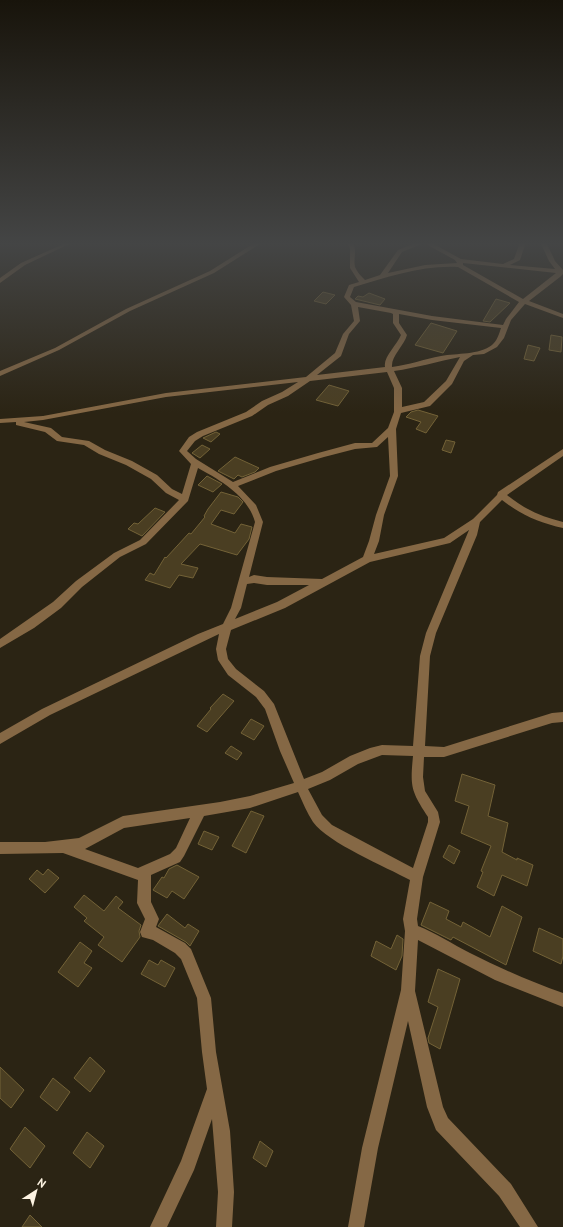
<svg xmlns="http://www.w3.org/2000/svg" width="563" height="1227" font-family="'PT Sans',sans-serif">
<rect width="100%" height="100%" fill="#2b2414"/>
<path fill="#4a3e22" stroke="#736237" d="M323 292 335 295 326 304 314 301Z
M369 293 385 299 380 305 355 299 358 296 363 297Z
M496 299 510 303 490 322 483 321Z
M431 323 457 331 443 353 415 345Z
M551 335 562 337 561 352 549 350Z
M528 345 540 348 534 361 524 359Z
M329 385 349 391 338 406 316 400Z
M418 410 438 416 426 433 416 429 421 422 406 417 411 412Z
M216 432 220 434 211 442 203 438Z
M446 440 455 442 451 453 442 450Z
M202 445 210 449 200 458 192 453Z
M235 457 259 468 255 472 242 477 238 475 234 479 218 471Z
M207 476 222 484 213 492 198 485Z
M221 492 238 497 243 502 234 514 221 510 211 524 235 533 241 524 252 527 249 539 237 555 200 544 181 564 198 568 193 578 179 575 170 588 145 580 150 573 154 575 165 557 166 558 189 533 191 534 205 517 204 516 208 509Z
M155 508 165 512 142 536 128 529 134 523 138 524Z
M223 694 234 701 207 732 197 726 211 709 210 708Z
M251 719 264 726 254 740 241 733Z
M231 746 242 753 237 760 225 753Z
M462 774 495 785 488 816 508 823 502 852 517 860V858L533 865 527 886 502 875 494 896 477 887 483 872 481 871 491 846 461 833 469 806 455 801Z
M251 811 264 816 246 853 232 846Z
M204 831 219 837 212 850 198 844Z
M449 845 460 851 454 864 443 857Z
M177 865 199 877 184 899 172 891 167 898 153 890 162 877 164 878 169 869Z
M48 869 59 878 45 893 29 879 37 870 43 875Z
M84 895 104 911 116 896 123 902 118 908 141 925 139 931 140 937 122 962 98 945 104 937 84 921 87 918 74 907Z
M430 902 449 911 446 919 461 927 463 922 490 937 502 906 522 917 506 965 453 937 451 940 421 925Z
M167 914 185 928 188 924 199 931 190 946 186 942 158 926Z
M539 928 563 939V956L561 964 533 951Z
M397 935 403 939 402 956 396 970 371 956 376 941 391 949Z
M80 942 92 951 84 963 92 968 78 987 58 972Z
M149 960 158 965 161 960 175 968 165 987 141 974Z
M438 969 460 979 440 1049 429 1043 428 1038 438 1007 428 1002Z
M90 1057 105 1071 90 1092 74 1078Z
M0 1067 24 1090 11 1108 0 1098Z
M53 1078 70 1092 57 1111 40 1097Z
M25 1127 45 1146 30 1168 10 1149Z
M87 1132 104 1146 90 1168 73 1153Z
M260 1141 273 1151 266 1167 253 1158Z
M30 1215 42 1227H22Z"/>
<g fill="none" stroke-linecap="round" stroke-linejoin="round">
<path fill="#856845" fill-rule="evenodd" d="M68 242H78L67 245 25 265 0 283V278L21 263Z
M256 242H263L214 273 130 311 59 350 0 376V371L55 348 126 309 210 271Z
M346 242H352C358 250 353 257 355 267 357 272 361 276 365 280L380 275 398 250 417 242H430L461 259 503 264 514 259 520 242H526L520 260 510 265 555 269 549 261 540 242H546L555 261 563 270V274L560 277 529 301 563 314V318L525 304 511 320 504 338 497 347 484 354 473 355 464 361 452 384 430 406 401 413 396 429 398 476 384 515 379 541 374 554 444 538 473 519 497 495 498 492 563 449V456L507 495C524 509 542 517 563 522V528C540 523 521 515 502 500L480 522 477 535 436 633 430 656 425 746 444 747 552 713 563 712V722L552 723 444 757H424L423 777 425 791 438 812 440 822 423 877 417 919 418 926C436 933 452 944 470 953 500 968 531 982 563 993V1007L495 980 418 940 415 991 443 1107 448 1118 511 1184 538 1227H520L499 1196 436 1130 427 1107 408 1021 378 1148 364 1227H348L362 1148 401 990 405 931 403 919 410 880C386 867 328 843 313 822 307 813 303 803 298 792L250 808 204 816 184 856 180 862 151 875V902L159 919 156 927 185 943 191 949 211 998 216 1052 230 1131 234 1192 232 1227H216L218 1192 212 1119 194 1170 167 1227H150L181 1161 207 1089 202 1052 197 998 181 959 175 953 153 940 142 937 140 932 145 919 137 903 138 880 63 853 0 854V842H45L79 838 123 816 220 802 250 796 294 783 280 751 265 709 256 697 228 675 218 660 216 649 219 634 50 715 0 744V733L42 709 198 634 223 624 231 608 255 522C248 496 220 480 198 468L188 501 146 544 120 557 82 587 61 608 34 628 0 648V639L53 602 76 581 114 553 140 540 179 500 166 493 151 479 126 465 99 454 84 445 57 441 45 432 16 425V422L0 423V419L43 416 166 393 306 377 335 353 343 334 354 321 351 305 344 297 349 285 359 282 350 268V248ZM424 243 455 260 457 263 425 265 388 273 402 252ZM463 263 556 273 523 299 463 265ZM458 267 519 302 506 319 503 325 432 316 356 302 350 297 354 287C387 277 423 265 458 267ZM358 307 391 313 393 314V323L401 335C397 345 383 357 385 367L317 375 341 356 349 334 360 321ZM399 314 432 320 501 328C499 334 497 341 492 345 479 355 457 353 441 356 424 359 409 365 392 367 391 356 404 346 407 335L399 323ZM460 357 446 381 424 402 402 407V388L394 371C417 368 438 361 460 357ZM387 372 394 388V412L388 428 372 443H355L318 453 270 467 233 482 196 459 187 451 195 441 203 436 252 416 268 405 288 396 310 381ZM298 382 282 392 262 401 246 412 197 432 189 437 179 451 191 464 182 494 172 489 157 475 132 461 105 450 89 441 62 437 51 428 24 422 43 420 166 397ZM388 437 390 476 376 515 369 541 363 557 322 579 267 577 254 575 249 577 263 522 256 505 238 486 276 471 324 457 355 449 377 447ZM469 530 426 633 420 656 413 746 382 745 370 748 350 756 322 772 304 779 274 704 264 691 236 669 228 659 226 649 231 630 285 608 370 562 450 543ZM254 583 267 585H309L277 602 235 619 241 608 247 584ZM382 755 413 756C410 787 411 791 428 817V822L413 868 332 825 322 815 308 789 330 780 358 764ZM190 818 176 848 170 854 138 868 85 849 124 828Z"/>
</g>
<linearGradient id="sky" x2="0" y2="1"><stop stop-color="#18140b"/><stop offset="0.59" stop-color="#444545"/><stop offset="1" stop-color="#444545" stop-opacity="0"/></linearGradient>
<rect width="563" height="413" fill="url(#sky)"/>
<g transform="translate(36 1191) rotate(36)" stroke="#2b2414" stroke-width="3" paint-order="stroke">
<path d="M0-3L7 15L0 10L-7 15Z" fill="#fcf2e1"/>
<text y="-6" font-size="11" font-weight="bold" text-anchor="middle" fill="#fcf2e1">N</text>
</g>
</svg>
